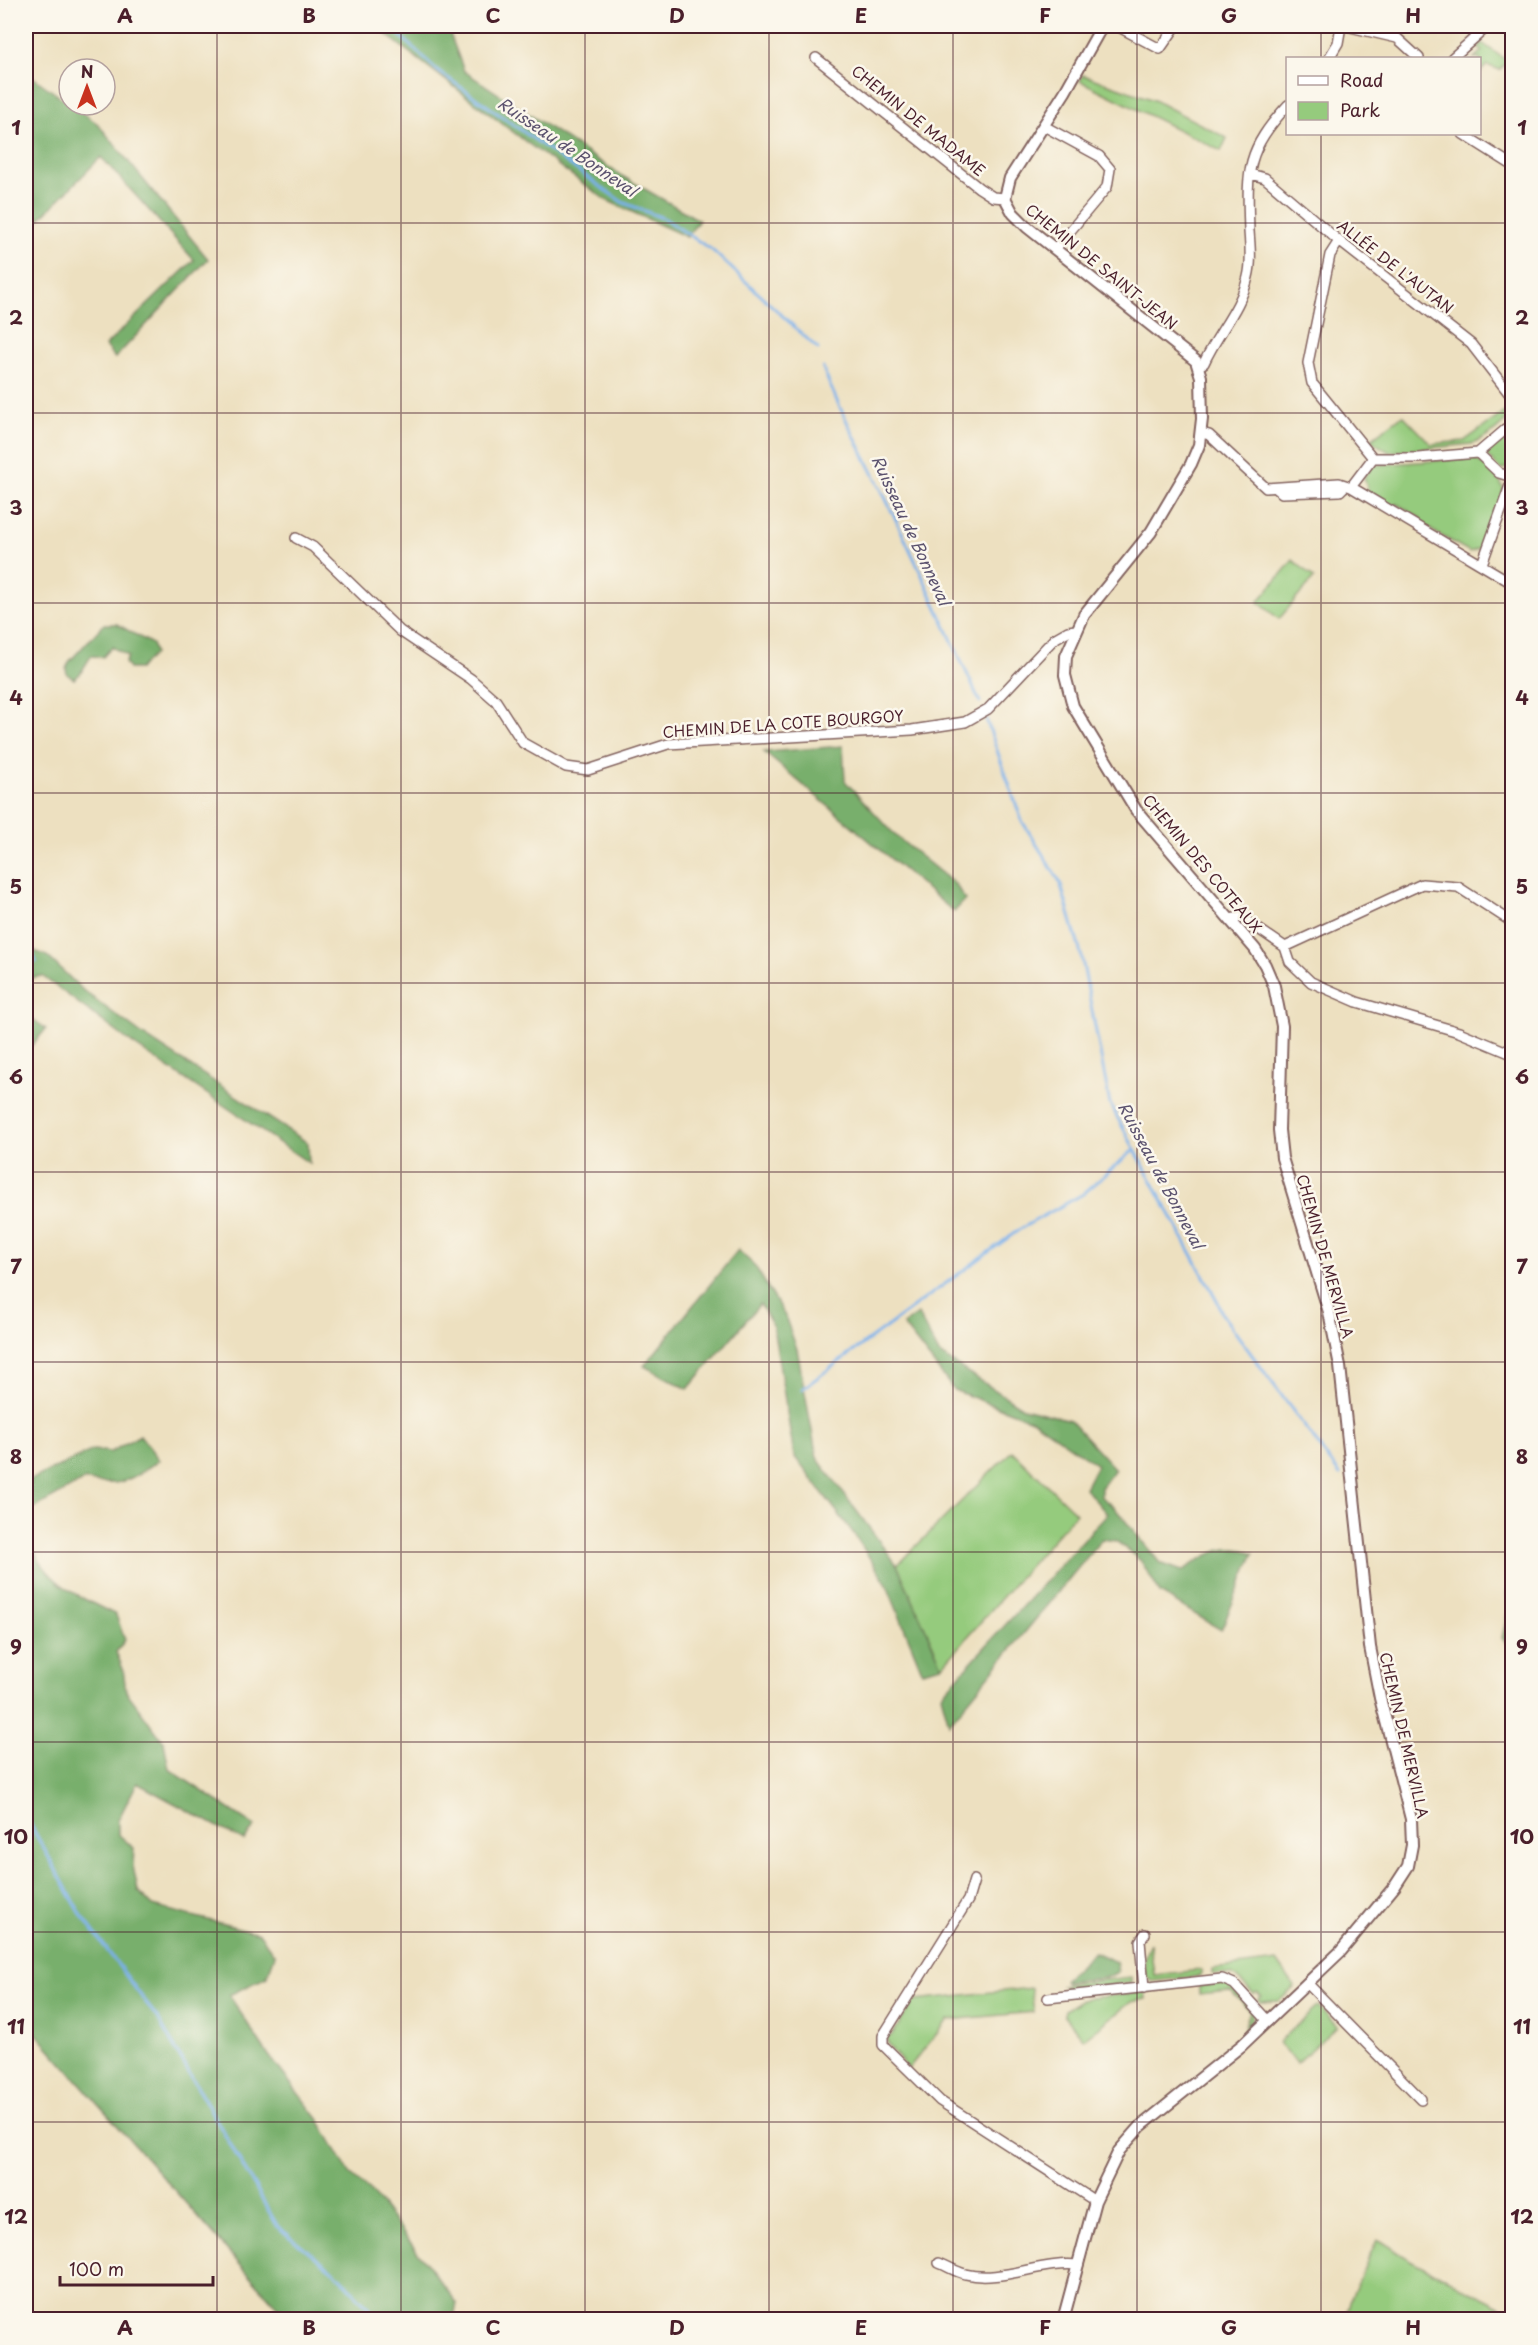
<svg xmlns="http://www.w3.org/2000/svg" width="1538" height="2345" font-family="'Playpen Sans',sans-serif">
<rect width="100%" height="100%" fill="#fbf7ec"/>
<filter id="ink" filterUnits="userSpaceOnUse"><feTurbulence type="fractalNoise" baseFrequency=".0167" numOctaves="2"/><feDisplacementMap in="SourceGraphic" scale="12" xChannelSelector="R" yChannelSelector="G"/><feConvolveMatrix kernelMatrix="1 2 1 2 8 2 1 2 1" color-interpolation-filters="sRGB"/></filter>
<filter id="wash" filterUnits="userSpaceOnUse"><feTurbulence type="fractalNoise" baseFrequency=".008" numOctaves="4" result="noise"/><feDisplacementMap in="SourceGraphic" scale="24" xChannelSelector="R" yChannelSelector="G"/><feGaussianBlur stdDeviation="1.35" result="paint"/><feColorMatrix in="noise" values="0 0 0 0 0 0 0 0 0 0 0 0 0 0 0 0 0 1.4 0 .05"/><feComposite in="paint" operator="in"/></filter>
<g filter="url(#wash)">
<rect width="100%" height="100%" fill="#ede0c0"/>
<path fill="#95cb7d" stroke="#707554" stroke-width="1.5" d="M1482 43 1507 61 1500 70 1487 65 1480 72V58H1474L1482 51 1478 47Z
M1083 75 1154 100 1227 138 1221 151 1080 81Z
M1512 407C1511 422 1485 440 1471 444L1389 452 1370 440 1403 415 1431 444 1464 441Z
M1512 428V466L1501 470 1487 456V452Z
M1474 458 1497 475 1504 490 1484 546 1470 552 1422 525 1420 518 1397 504 1392 507 1368 492 1364 477 1372 467 1376 465Z
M1293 560 1314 578 1279 619 1258 602Z
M1012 1451 1076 1513 942 1666 897 1565Z
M1150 1943 1154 1975 1201 1970V1976L1153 1981 1146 1976 1144 1959Z
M1277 1961 1295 1987 1279 2001 1260 2002 1258 1999 1261 1996 1257 1992 1254 1994 1233 1975 1213 1974V1969Z
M1131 1977V1983L1069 1989 1061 1985Z
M1223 1983 1232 1987 1253 2009 1252 2019 1242 2035 1250 2011 1231 1991 1199 1994V1986Z
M1031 1988 1034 2012 948 2020 908 2069 887 2044 886 2035 891 2036 915 2000Z
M1145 1992 1146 1999 1131 2002 1084 2039 1064 2015 1065 2010 1082 1999Z
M1318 2006 1337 2026 1297 2063 1278 2043Z
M1377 2239 1412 2261 1512 2312V2319H1345L1351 2298Z"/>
<path fill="#78af6c" stroke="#61674c" stroke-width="1.5" d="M375 26H447L464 71 622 176 699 220 687 237 606 200 530 145Z
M27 73 98 124 208 259 115 358 105 346 194 260 101 157 26 233Z
M104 624H117L152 644 155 653 139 669H129L125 663 128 656 112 647 103 657 91 656 80 674 74 679 67 674 66 669 69 662Z
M843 746 845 781 897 837 956 885 965 900 954 912 764 752Z
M32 950 47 956 85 992 143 1035 308 1143 309 1163 133 1044 42 976 26 979V958Z
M26 1014 46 1029 26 1052Z
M738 1250 755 1266 785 1316 797 1349 817 1458 897 1565 942 1666 922 1671 886 1583 854 1534 794 1456 773 1326 760 1304 688 1389 644 1366Z
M918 1314 939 1354 1023 1408 1070 1420 1115 1469 1101 1488V1497L1114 1507 1160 1563 1182 1571C1209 1554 1221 1542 1254 1553L1221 1630 1160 1593 1141 1561 1116 1541 1102 1539 949 1724 941 1695 1107 1514 1085 1488 1097 1465 1034 1421 954 1390 903 1325Z
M140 1435 159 1460C127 1482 122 1488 84 1480L26 1513V1482L93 1450 111 1452Z
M26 1532C43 1582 72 1593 116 1615L125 1640 116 1652 123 1669 126 1691 164 1742 169 1769 255 1826 244 1841 137 1783 118 1820V1834L134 1848 133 1866 138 1891 153 1906 259 1933 275 1955 267 1977 229 1995 264 2049 319 2120 350 2174 374 2195 457 2303 454 2319H288L26 2022Z
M1512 1584V1650L1502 1638 1509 1609 1507 1592Z
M1094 1952 1116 1962 1118 1972 1105 1978 1066 1982 1064 1980Z"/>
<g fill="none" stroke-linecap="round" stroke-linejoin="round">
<path stroke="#7bb1ea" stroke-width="3" d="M390 26 438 71 622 202 665 219 712 250 818 349
M823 368C838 409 861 447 880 487 915 558 947 630 980 702
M986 719 1022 821 1060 882 1081 954 1110 1104 1218 1302 1222 1314 1340 1475
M26 939 36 962
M802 1389 1020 1229 1083 1194 1135 1149
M26 1817 82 1916 158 2019 278 2227 336 2273 380 2320"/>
</g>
</g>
<g filter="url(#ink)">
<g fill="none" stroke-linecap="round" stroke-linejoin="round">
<defs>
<path id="minor" d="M1117 26 1160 49 1176 26
M1346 26 1397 38 1419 58
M816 58 979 188 993 197 1005 198
M1329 58 1338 43 1341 26
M1452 58 1488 26
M1044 126 1099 156 1110 169 1107 187 1055 249
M1463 134 1512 165
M1250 174 1265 178 1339 241 1471 344 1512 397
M1339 241 1330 255 1308 363 1312 383 1373 458
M1199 366 1204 363C1217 334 1241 308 1248 277 1252 262 1250 246 1249 231 1247 170 1245 152 1288 105
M1202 433 1209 435 1266 488 1339 483 1351 487 1512 583
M1478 453 1499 473 1512 477
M1373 458H1418L1478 453 1512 424
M1351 487 1373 458
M1277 489 1282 493 1340 491 1345 486
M296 538 313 547 400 631 471 679 496 701 523 743 566 767 588 770 668 744 912 730 965 722 988 709 1054 639 1068 631 1076 630
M1482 564 1512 480
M1230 919 1241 917 1285 947 1290 962 1311 982 1357 1002 1459 1032 1512 1054
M1285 947 1422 884 1458 887 1512 922
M974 1880 968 1900 883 2036V2045L940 2101 1095 2201
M1307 1983 1421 2099
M1144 1988 1140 1941 1145 1934
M1048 1998 1222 1979 1234 1984 1268 2021
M939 2263C947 2266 956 2272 965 2274 1001 2283 1041 2261 1078 2265"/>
<path id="tertiary" d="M1063 2320 1095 2201 1119 2151 1141 2126 1241 2046 1341 1951 1395 1886 1408 1866 1412 1845 1411 1819 1380 1698 1370 1647 1340 1366 1329 1312 1282 1158 1279 1130 1282 1026 1274 986 1265 965 1255 949 1136 810 1073 706 1065 675 1066 656 1084 615 1151 532 1191 464 1199 445 1202 419 1201 377 1196 361 1027 227 1013 213 1005 198 1010 178 1065 92 1102 26"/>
</defs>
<use href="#minor" stroke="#83635f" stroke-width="12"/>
<use href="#tertiary" stroke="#83635f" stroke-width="14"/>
<use href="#minor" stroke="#fff" stroke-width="9"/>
<use href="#tertiary" stroke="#fff" stroke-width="10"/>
</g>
</g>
<path fill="none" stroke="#4a1f2b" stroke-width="1.5" stroke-opacity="0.55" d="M217 26V2320M401 26V2320M585 26V2320M769 26V2320M953 26V2320M1137 26V2320M1321 26V58M1321 134V2320M26 223H1512M26 413H1512M26 603H1512M26 793H1512M26 983H1512M26 1172H1512M26 1362H1512M26 1552H1512M26 1742H1512M26 1932H1512M26 2122H1512"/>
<g text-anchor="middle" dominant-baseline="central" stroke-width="5" stroke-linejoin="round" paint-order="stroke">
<g font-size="15" fill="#4a1f2b" stroke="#fbf7ec">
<text transform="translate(919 120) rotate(39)">CHEMIN DE MADAME</text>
<text transform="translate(1102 266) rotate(39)">CHEMIN DE SAINT-JEAN</text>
<text transform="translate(1396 266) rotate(38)">ALLÉE DE L'AUTAN</text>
<text transform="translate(783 723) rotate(-4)">CHEMIN DE LA COTE BOURGOY</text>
<text transform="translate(1203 863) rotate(50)">CHEMIN DES COTEAUX</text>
<text transform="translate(1326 1256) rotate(74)">CHEMIN DE MERVILLA</text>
<text transform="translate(1405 1735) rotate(77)">CHEMIN DE MERVILLA</text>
</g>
<g font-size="16" font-style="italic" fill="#5b526e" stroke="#fbf7ec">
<text transform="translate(568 146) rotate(34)">Ruisseau de Bonneval</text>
<text transform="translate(912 530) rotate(65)">Ruisseau de Bonneval</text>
<text transform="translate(1162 1175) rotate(62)">Ruisseau de Bonneval</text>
</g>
</g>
<rect width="1538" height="2345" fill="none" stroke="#fbf7ec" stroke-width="66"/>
<rect x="1286" y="57" width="195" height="78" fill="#fbf7ec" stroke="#b4a19f" stroke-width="1.5"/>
<rect x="1298" y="76" width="30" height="9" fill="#ffffff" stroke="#b4a19f" stroke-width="1.5"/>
<text x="1340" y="87" font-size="18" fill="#4a1f2b">Road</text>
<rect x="1298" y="102" width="30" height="18" fill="#95cb7d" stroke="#b4a19f" stroke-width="1.5"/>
<text x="1340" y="117" font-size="18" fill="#4a1f2b">Park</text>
<g transform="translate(87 87)"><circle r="28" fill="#fbf7ec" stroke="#b4a19f" stroke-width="1.5"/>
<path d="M0-4.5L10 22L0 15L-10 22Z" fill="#c8321e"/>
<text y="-9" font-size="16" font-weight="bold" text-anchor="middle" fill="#4a1f2b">N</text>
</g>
<path d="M60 2276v9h153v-9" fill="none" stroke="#4a1f2b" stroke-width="3"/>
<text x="69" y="2276" font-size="18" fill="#4a1f2b" stroke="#fbf7ec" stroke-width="4.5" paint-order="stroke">100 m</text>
<rect x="33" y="33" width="1472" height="2279" fill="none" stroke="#4a1f2b" stroke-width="2"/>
<g font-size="20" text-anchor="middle" font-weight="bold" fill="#4a1f2b">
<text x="125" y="23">A</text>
<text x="309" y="23">B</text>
<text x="493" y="23">C</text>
<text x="677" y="23">D</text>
<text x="861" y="23">E</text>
<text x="1045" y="23">F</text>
<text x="1229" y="23">G</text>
<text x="1413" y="23">H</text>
<text x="16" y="135">1</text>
<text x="1522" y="135">1</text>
<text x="16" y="325">2</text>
<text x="1522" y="325">2</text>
<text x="16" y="515">3</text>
<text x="1522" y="515">3</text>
<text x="16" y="705">4</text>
<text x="1522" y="705">4</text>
<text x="16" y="894">5</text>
<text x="1522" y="894">5</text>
<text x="16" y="1084">6</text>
<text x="1522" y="1084">6</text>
<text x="16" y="1274">7</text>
<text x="1522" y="1274">7</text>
<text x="16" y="1464">8</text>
<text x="1522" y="1464">8</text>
<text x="16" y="1654">9</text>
<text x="1522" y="1654">9</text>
<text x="16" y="1844">10</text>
<text x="1522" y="1844">10</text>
<text x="16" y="2034">11</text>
<text x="1522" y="2034">11</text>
<text x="16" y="2224">12</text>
<text x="1522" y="2224">12</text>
<text x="125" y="2335">A</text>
<text x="309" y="2335">B</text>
<text x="493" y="2335">C</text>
<text x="677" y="2335">D</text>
<text x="861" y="2335">E</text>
<text x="1045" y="2335">F</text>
<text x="1229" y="2335">G</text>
<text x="1413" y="2335">H</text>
</g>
</svg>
